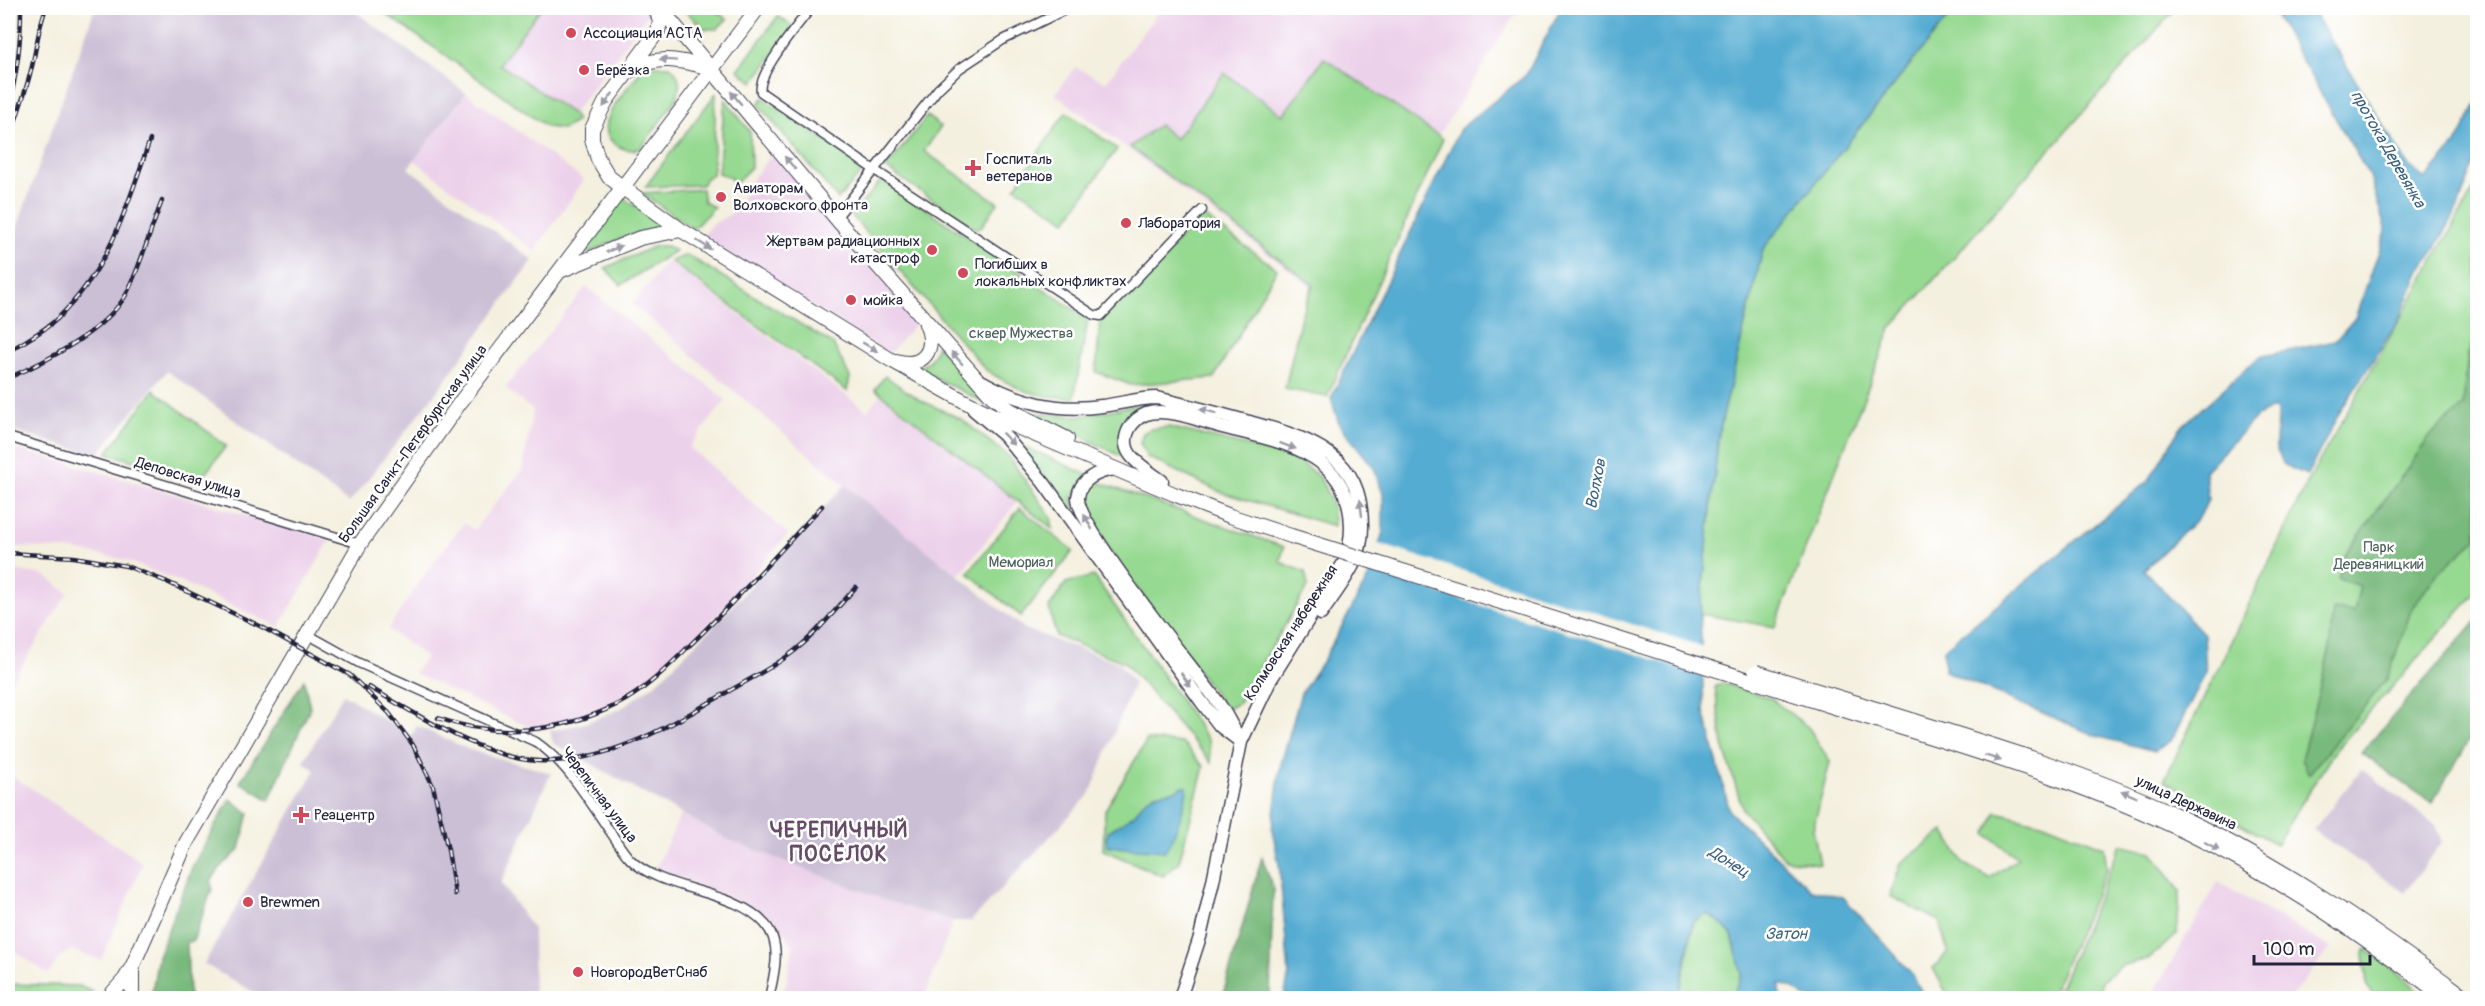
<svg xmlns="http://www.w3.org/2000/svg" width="2485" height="1006" font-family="Pangolin,sans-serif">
<rect width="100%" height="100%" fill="#fff"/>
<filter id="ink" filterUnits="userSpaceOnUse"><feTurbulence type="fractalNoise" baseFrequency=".0167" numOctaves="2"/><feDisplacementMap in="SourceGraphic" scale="12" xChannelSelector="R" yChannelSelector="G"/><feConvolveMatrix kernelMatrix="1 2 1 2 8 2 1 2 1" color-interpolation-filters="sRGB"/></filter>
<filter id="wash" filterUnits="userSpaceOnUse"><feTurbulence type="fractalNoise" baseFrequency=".008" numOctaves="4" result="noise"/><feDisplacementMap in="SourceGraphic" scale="24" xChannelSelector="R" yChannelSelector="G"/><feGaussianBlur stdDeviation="1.35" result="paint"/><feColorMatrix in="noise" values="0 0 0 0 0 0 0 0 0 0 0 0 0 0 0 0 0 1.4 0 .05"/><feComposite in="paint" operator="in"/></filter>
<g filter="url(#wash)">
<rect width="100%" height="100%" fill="#f4f0df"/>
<path fill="#ecd1ea" d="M541 8H651V10L573 114 499 64Z
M1157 8H1519L1333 303 1055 94 1075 67 1106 82 1155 16Z
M466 93 584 180 535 251 414 160Z
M774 151 918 321 889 354 702 237 713 224 731 214 740 204 752 180Z
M668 261 867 411 880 395 1017 502 958 576 828 471 632 304Z
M586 287 726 400 689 447 788 534 717 616 654 674 608 706 537 731 414 673 426 657 388 629 430 567 464 523 474 530 523 469 533 410 505 388Z
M8 447 68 463 330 540 279 627 174 579 125 560 75 550 8 546Z
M8 569 44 575 68 593 8 687Z
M8 773 143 863 101 960 71 950 59 958 48 974 8 946Z
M681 814 729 840 890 902 953 921 924 998H783L793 946 776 921 759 910 656 868Z
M2218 882 2331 948 2290 998H2162L2154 992Z"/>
<path fill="#cbbfd5" d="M95 8H350L466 93 408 168 533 260 435 394 349 503 167 371 97 455 8 430V253Z
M845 485 1025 629 1119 663 1134 683 1090 794 971 921H953L890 902 729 840 553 743 550 731 585 723 620 709 656 683 711 629Z
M343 694 411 736 417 726 470 750 551 773 501 883 533 929 534 998H264L204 964 315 770 303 762Z
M2362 769 2435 825 2442 842 2405 893 2313 830Z"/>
<path fill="#96d991" stroke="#5c7e66" stroke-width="1.5" d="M387 8H541L499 64 573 114 577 121 563 129 547 127 382 11Z
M682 8H713L727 19 717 29H705Z
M1961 8H2176L1891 328 1775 627 1700 614 1719 433 1763 249 1945 21Z
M778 16 794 28 753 82 738 70Z
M1324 58 1443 139 1327 397 1285 389 1301 316 1313 285 1130 147 1159 125 1176 139 1224 73 1283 115Z
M648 66H670C681 75 681 85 677 98L641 148C633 151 625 150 618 146 586 128 628 89 641 71Z
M716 93 713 174 706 178 702 185 645 187Z
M763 98 866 168 838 199 758 104Z
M725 99 750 132 751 167 734 185 730 177 718 173Z
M1066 112 1117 149 1066 221 1015 187Z
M927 116 941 127 924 151 998 203 981 227 976 229 886 168Z
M882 179 1088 319 1074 398C1034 397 1020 391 986 370L852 216Z
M2477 184V592L2334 752 2276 844 2164 781 2309 479Z
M702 189 704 202 714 207 693 229 642 193Z
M622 197 663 225 620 239 576 258Z
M1202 215 1277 269 1214 378 1131 385 1096 372 1100 321Z
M655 246H667L675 251 621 285 605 268Z
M687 255 833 344 850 377 847 391 670 261Z
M937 345 993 407 916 368C928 365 934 357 937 345Z
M885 376 920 400 961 419 1008 456 1051 517 1053 529 875 389Z
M154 390 226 446 200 481 107 453Z
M1136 405H1154C1126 421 1122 425 1123 457L1033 413 1082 416Z
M1169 427 1296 458 1320 478 1333 506 1334 526 1220 492 1147 457 1140 443 1143 433 1151 429Z
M1016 443 1088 475 1073 497V517Z
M1101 483 1284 547 1280 562 1305 572 1308 586 1239 703 1226 709 1101 539 1082 499 1092 484Z
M1020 508 1073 551 1021 616 968 573Z
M1094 576 1209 741 1211 762 1124 662 1056 636 1049 608 1066 583Z
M1722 683 1770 698 1809 728 1830 762 1813 829 1820 864 1785 859 1743 810 1723 745 1715 687Z
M1147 740 1183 743 1204 767 1179 862 1163 876 1103 850 1105 810Z
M1996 812 2049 825 2104 847 2107 868 2050 998 2061 986 2120 845 2152 852 2180 891 2177 935 2148 959 2123 965 2102 981 2100 998H1949L1933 968 1948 952 1939 921 1890 896 1901 863 1944 831 1964 864 1990 878 2018 858 1986 834Z
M1706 914 1716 918 1732 935 1742 974 1732 998H1678L1694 922Z
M2366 949 2368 950 2429 998H2376L2367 986 2364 953Z
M8 984 80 986 92 992 85 998H8Z"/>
<path fill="#78b97b" stroke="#4d6e5b" stroke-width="1.5" d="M2477 335V538L2437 574 2412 608 2387 679 2309 774 2301 760 2329 652 2333 609 2354 612 2360 586 2338 579 2346 554 2431 435 2463 406 2468 353Z
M2477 620V727L2432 803 2361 753Z
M304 680 310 708 269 800 240 782Z
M230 799 249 813 240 849 220 868 211 881 212 889 193 941 187 942 189 998H151L158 956 193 865Z
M1262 857 1273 889 1270 998H1222Z"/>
<path fill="#55acd2" stroke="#3c6786" stroke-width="1.5" d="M1561 8H1961L1945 21 1763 249 1719 433 1700 614 1704 711 1730 812 1811 890 1843 897 1912 974 1925 998H1806L1793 988 1780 984V998H1732L1742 974 1732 935 1716 919 1706 914 1693 922 1678 998H1284L1289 974 1279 864 1272 829 1280 768 1301 693 1324 659 1368 578 1383 532V494L1374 468 1339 424 1331 398 1460 129 1526 75Z
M2271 8H2311L2407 164 2425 179 2456 144 2477 103V156L2457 210 2434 251 2420 270 2398 321 2340 412 2307 475 2284 465 2276 448 2277 411 2273 408 2257 416 2205 471 2208 500 2200 516 2144 570 2204 634 2206 672 2171 741 2155 751 2096 736 1945 671 1944 649 2149 480 2180 428 2259 357 2335 341 2355 318 2386 232 2370 177Z
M1183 786 1187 787C1187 801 1174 840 1165 851L1123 848 1107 845 1106 838 1109 831 1135 814 1144 801 1155 794 1176 790Z"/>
<path fill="#f4f0df" d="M1376 543 1704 647 1706 676 1368 570Z"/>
</g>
<g filter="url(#ink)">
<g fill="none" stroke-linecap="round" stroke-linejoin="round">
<defs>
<path id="minor" d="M811 8C799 23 756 75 761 92L870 167 1094 315 1101 316 1202 210
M836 218 938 89 959 69 1003 40 1069 8
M8 437 360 544
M307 634 359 663 536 742C568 764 589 801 611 833 617 841 623 852 630 859 662 892 735 889 765 924 783 944 774 975 769 998"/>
<path id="secondary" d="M981 381C1020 403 1058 412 1102 406 1121 404 1138 398 1157 398 1186 405 1214 412 1242 420 1292 434 1355 447 1361 510 1363 526 1362 544 1356 559 1347 579 1333 596 1321 614
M974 410 1004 435 1044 483 1201 701 1220 726 1241 742
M1115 469C1099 471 1080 479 1078 497 1075 525 1197 672 1219 704 1226 714 1231 725 1238 736
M1162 481C1145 468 1116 454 1129 429 1133 422 1138 417 1146 414 1168 407 1200 421 1222 427 1268 439 1334 448 1348 503 1353 523 1352 541 1345 561L1271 679 1241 742 1213 881 1200 937 1180 998"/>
<path id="primary" d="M656 8 660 22 658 31 606 101 592 129V139L598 159 609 177 622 187 681 230 891 360 964 401 1010 424 1174 494 1230 516 1291 536
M660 8 841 224 992 396 1010 410 1067 439
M635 69C659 53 685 62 711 68
M562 270 640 238 681 230
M896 361C924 369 937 349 926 324
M1860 704C1964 737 2070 766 2170 812 2275 861 2373 929 2466 998
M1857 714C1969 749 2084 782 2190 834 2280 878 2366 937 2445 998
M108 998 125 979 133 965 186 843 360 544 459 404 758 8
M132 998V971"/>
</defs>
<use href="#minor" stroke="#424154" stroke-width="11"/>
<use href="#secondary" stroke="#424154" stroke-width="15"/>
<use href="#primary" stroke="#424154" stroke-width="16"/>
<use href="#minor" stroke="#fff" stroke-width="8"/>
<use href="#secondary" stroke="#fff" stroke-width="12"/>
<use href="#primary" stroke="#fff" stroke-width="14"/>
<defs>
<path id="rail" d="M8 107C17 75 21 41 21 8
M8 142C17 116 27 89 33 62 37 43 39 26 46 8
M8 352C24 341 43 332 57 319 111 267 126 208 150 140
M8 378C44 363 108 329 127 293 141 264 150 231 162 201
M8 553 74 557 126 566 165 581 260 626 350 675 389 713 413 745 433 786 448 850 455 894
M369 687C414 713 486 759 538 761 605 764 664 729 719 697 742 683 767 671 789 655 814 637 835 610 856 587
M438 718C495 739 562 732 616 705 643 692 666 669 687 648 734 603 778 553 822 506"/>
</defs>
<use href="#rail" stroke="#22223b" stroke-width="4.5"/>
<use href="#rail" stroke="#fff" stroke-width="2" stroke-dasharray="7" stroke-linecap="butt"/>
<defs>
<path id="primary-bridge" d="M1291 536 1857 714
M1756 672 1860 704"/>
</defs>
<use href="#primary-bridge" stroke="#424154" stroke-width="16" stroke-linecap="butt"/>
<use href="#primary-bridge" stroke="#fff" stroke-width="14"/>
</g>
<defs><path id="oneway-solid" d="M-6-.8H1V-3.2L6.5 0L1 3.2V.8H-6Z" transform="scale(1.5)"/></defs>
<g fill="#9c9ca7">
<use href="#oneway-solid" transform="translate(668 60) rotate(-176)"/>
<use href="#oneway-solid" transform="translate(736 98) rotate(-130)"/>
<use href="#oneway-solid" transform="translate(608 100) rotate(126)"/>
<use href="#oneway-solid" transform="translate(790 163) rotate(-130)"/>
<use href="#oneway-solid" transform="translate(704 245) rotate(32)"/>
<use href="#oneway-solid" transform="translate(614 249) rotate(-23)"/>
<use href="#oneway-solid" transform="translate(870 347) rotate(31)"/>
<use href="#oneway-solid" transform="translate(957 358) rotate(-131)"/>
<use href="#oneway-solid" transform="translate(1208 411) rotate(-165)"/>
<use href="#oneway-solid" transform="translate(1008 439) rotate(45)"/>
<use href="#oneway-solid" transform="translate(1288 446) rotate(20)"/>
<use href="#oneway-solid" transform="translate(1361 508) rotate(-97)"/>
<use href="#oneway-solid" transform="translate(1088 522) rotate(-119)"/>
<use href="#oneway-solid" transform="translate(1186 680) rotate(55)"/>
<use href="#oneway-solid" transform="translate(1993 758) rotate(18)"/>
<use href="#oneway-solid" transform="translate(2129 794) rotate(-157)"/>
<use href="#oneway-solid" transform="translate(2212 846) rotate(28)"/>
</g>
</g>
<g fill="#d1495b" stroke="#fff" stroke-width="2">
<circle cx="571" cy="33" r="6"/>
<circle cx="584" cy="70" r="6"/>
<path d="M970 159h6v6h6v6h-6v6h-6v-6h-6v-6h6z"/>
<circle cx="721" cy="197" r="6"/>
<circle cx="1126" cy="223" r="6"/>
<circle cx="932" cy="250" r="6"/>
<circle cx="963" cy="273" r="6"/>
<circle cx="851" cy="300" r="6"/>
<path d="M298 806h6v6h6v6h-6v6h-6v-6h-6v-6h6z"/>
<circle cx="248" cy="902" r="6"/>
<circle cx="578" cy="972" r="6"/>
</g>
<g text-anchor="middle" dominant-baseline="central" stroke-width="5" stroke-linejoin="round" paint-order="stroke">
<g font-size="15" fill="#22223b" stroke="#fff" text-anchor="start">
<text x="583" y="33">Ассоциация АСТА</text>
<text x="596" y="70">Берёзка</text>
<text x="986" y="159">Госпиталь<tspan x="986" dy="17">ветеранов</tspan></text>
<text x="733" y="188">Авиаторам<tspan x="733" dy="17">Волховского фронта</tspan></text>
<text x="1138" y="223">Лаборатория</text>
<text x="920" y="241" text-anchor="end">Жертвам радиационных<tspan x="920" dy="17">катастроф</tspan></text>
<text x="975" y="264">Погибших в<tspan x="975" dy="17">локальных конфликтах</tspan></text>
<text x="863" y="300">мойка</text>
<text x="314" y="815">Реацентр</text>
<text x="260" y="902">Brewmen</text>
<text x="590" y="972">НовгородВетСнаб</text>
</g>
<g font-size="15" fill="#4b6259" stroke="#fff">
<text x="1021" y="333">сквер Мужества</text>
<text x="2379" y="547">Парк<tspan x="2379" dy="17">Деревяницкий</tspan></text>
<text x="1021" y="562">Мемориал</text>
</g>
<g font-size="15" fill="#22223b" stroke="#fff">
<text transform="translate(413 444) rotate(-54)">Большая Санкт-Петербургская улица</text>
<text transform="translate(188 478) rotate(17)">Деповская улица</text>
<text transform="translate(1291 633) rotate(-57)">Колмовская набережная</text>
<text transform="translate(599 795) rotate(53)">Черепичная улица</text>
<text transform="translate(2186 803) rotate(25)">улица Державина</text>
</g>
<g font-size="16" font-style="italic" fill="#39607f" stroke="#fff">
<text transform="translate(2388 149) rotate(60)">протока Деревянка</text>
<text transform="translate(1596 484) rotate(-79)">Волхов</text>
<text transform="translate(1729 862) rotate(32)">Донец</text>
<text x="1786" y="934">Затон</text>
</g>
<g font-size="21" font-weight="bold" letter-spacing="1.5" fill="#664b67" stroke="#fff">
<text x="839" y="830">ЧЕРЕПИЧНЫЙ<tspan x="839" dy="24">ПОСЁЛОК</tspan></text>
</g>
</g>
<rect width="2485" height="1006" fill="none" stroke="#fff" stroke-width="30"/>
<path d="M2254 955v9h116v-9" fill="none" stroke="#22223b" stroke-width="3"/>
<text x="2263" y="955" font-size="18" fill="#22223b" stroke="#ffffff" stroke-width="4.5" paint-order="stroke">100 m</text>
</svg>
